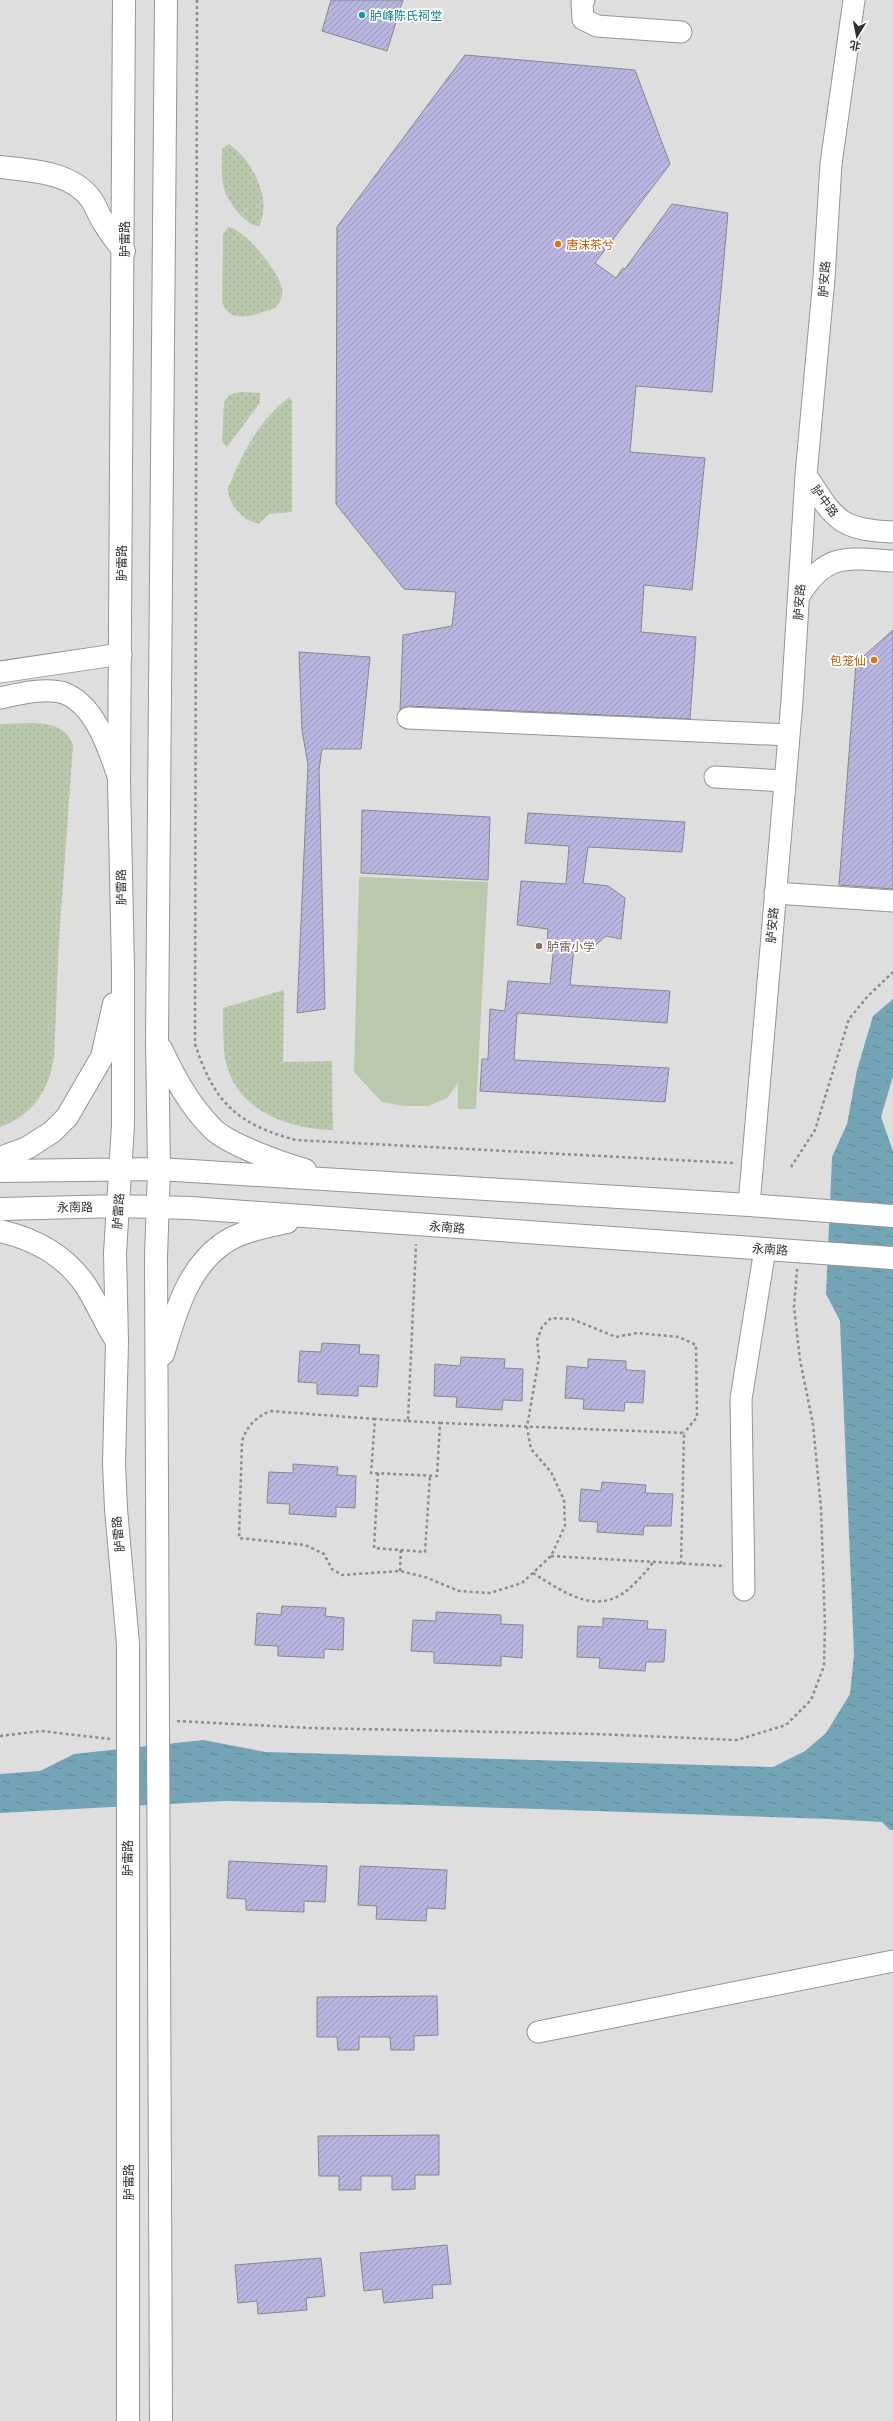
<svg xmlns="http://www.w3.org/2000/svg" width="893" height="2421" font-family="Quicksand,'Noto Sans SC',sans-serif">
<defs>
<pattern id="grass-dots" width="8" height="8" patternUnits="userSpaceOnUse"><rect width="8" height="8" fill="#bac8ac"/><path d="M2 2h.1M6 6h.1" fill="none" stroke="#a0ac94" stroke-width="1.8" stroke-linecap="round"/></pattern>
<pattern id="water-ripples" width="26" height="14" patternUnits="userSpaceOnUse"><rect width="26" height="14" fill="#74a5b6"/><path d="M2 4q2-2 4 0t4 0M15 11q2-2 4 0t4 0" fill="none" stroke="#608795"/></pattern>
<pattern id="building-hatch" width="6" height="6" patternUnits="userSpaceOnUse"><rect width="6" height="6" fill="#b9b7e1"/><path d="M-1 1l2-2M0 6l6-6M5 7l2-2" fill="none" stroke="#9795b7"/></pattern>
</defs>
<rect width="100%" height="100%" fill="#dededf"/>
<path fill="url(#grass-dots)" d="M229 144C252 160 273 199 259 226 244 226 225 198 223 184 221 173 222 161 222 149Z
M228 227C245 229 278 271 282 288 284 295 280 302 276 308 258 313 230 327 222 302L223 234Z
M240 392 260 393V403L227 447 222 442 224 402 229 395Z
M289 397 292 401V512L269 514 259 524C243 521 227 503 228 488 244 450 257 423 289 397Z
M0 724C24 724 64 716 73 745L59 940 54 1058C48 1092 33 1115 0 1127Z
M284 990 283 1062 332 1061 333 1130C293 1129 247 1115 230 1075 221 1056 224 1029 223 1008Z"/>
<path fill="#bac8ac" d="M359 877 488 882 476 1109H458V1083L447 1098 428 1106H404L382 1102 354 1072Z"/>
<path fill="url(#water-ripples)" d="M893 999V1076L881 1117 893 1151V1830H890L882 1822 829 1819 418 1805 224 1801 0 1813V1774L40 1771 74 1754 203 1740 266 1752 773 1767 805 1751 826 1733 850 1694 854 1654 840 1321 826 1294 832 1157 847 1124 857 1070 873 1016Z"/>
<path fill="url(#building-hatch)" stroke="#878788" d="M331 0H403L387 51 322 31Z
M465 55 635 70 670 164 595 263 616 278 623 268 625 269 672 204 728 213 712 392 636 386 630 452 705 458 692 590 644 585 641 632 696 637 690 719 409 706 400 710 403 635 452 626 456 592 404 589 336 504 337 227Z
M893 630V889L839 885 856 663Z
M299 652 370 657 361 749H322L319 770 325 1009 297 1013 308 765 302 730Z
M362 810 490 817 488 880 361 873Z
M528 813 685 822 682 852 588 847 583 883 608 886 625 898 621 939 606 936 591 949 574 947 570 985 670 991 667 1023 517 1013 514 1060 669 1068 665 1102 480 1091 482 1059H488L490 1009 505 1011 508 981 550 984 554 945 547 944 548 929 517 925 521 881 566 884 569 846 525 843Z
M322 1343 360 1345 359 1354 379 1355 377 1387 358 1386V1396L317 1394V1383L298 1382 300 1351 321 1352Z
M461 1357 505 1359 504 1368 523 1369 522 1401 503 1400 502 1410 456 1407 457 1397 434 1396 435 1364 460 1366Z
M588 1359 626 1361V1370L645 1371 643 1403 625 1402 624 1411 583 1409 584 1399 565 1398 567 1366 588 1368Z
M293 1464 338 1467 337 1475 356 1476 355 1508 336 1507V1517L289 1514 290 1504 267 1503 269 1472 293 1473Z
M602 1482 646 1485 645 1493 673 1494 671 1526H644L643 1535 597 1532 598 1522 579 1521 581 1489 601 1491Z
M282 1606 326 1608 325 1616 344 1618 343 1650 324 1649V1658L278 1656V1646L255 1645 257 1613 281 1615Z
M436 1612 501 1615V1624L523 1625 522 1658 501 1656V1666L434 1663V1652L411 1651 413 1620 436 1621Z
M603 1618 648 1621 647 1629 666 1630 664 1662H646L645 1671 599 1668 600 1658 577 1657 578 1626 603 1627Z
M229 1861 327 1866 325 1902 304 1901V1912L246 1910V1899L227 1898Z
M360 1866 447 1870 445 1909 427 1908 426 1921 376 1919 377 1906 358 1905Z
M437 1996 438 2035 414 2036V2050H391L390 2037H359V2050H338L337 2037H317V1997Z
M439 2135V2175H415V2189L392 2190V2176H361V2190H339V2176H319L318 2136Z
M447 2245 451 2284 432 2285 433 2298 384 2303 382 2289 364 2291 360 2253Z
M321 2258 325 2296 306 2298 307 2310 258 2314 257 2301 238 2303 235 2265Z"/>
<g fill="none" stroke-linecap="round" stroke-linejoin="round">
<defs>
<path id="minor" d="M584 0 582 3 583 19 597 26 681 32
M806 475C834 518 838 530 893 532
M799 596C826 552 847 558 893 561
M0 672 121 654
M0 698C18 694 46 687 64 693 95 705 108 747 118 776
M408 718 789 735
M715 777 784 781
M775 893 893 901
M749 1205 792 701 806 475 824 278 831 164 854 0
M744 1590 741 1399 765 1249
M538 2032 893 1961"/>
<path id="major" d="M124 0 119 781 123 968V1125L115 1253 117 1342 114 1463 116 1509 128 1644V2421
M0 167C31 171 70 171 91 199 96 206 99 216 104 223 110 233 117 242 124 251
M161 1049C175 1078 189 1105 213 1129 228 1144 283 1164 305 1170
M0 1158 27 1148 52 1132 67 1117 102 1057 114 1004
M0 1171 159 1169 749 1205 893 1216
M0 1209 119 1206 190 1208 893 1258
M0 1231C34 1239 66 1256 86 1286 97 1303 105 1323 116 1340
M163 1354C175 1315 186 1271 221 1245 239 1231 265 1227 287 1222
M161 2421 156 1257 159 1169 157 1040 166 0"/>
</defs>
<use href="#minor" stroke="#959596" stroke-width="23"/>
<use href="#major" stroke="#959596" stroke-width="24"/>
<path stroke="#8c8c8c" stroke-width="2.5" stroke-dasharray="3 3" stroke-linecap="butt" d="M197 0 195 1044C214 1102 236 1124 296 1140L734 1163
M791 1167 815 1130 849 1019 867 997 893 972
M375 1419 270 1411C255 1418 247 1426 242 1441L239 1538 305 1545 324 1554 332 1569 342 1575 400 1571 425 1577 459 1591 490 1593 522 1583 551 1556 565 1526 564 1500 551 1472 531 1449 527 1427 539 1358 537 1340 542 1327 551 1318 572 1319 616 1337 637 1333 679 1337 696 1345 697 1417 684 1433
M408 1421 440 1423 437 1476 371 1473 375 1419 408 1421 416 1244
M440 1423 684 1433 681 1564
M378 1473 374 1548 425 1552 430 1476
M551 1556 725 1566
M400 1571 401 1550
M533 1573C568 1595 601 1619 635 1583 642 1576 648 1570 653 1562
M177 1721 310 1728 595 1734 737 1740 786 1725 811 1700 824 1666 825 1626 821 1508 813 1424 800 1360 794 1307 797 1269
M0 1736 41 1731 110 1739"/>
<use href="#minor" stroke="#fff" stroke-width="21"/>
<use href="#major" stroke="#fff" stroke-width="22"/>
</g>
<circle fill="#0f9aa8" stroke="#fff" stroke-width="1.5" cx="362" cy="15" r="4"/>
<g fill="#e8710a" stroke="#fff" stroke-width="1.5">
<circle cx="558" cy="244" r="4"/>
<circle cx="874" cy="660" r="4"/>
</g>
<circle fill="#8d6e63" stroke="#fff" stroke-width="1.5" cx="539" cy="946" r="4"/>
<g text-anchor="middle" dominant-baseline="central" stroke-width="3.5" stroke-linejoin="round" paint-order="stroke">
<g font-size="12" fill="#0d838f" stroke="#fff" text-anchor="start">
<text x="370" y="15">胪峰陈氏祠堂</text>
</g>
<g font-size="12" fill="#313131" stroke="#fff">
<text transform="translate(124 239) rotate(-90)">胪雷路</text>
<text transform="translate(824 279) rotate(-86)">胪安路</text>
<text transform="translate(825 501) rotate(53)">胪中路</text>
<text transform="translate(121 563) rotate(-90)">胪雷路</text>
<text transform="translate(799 602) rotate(-86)">胪安路</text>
<text transform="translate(121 887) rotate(-91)">胪雷路</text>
<text transform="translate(772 925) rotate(-85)">胪安路</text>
<text transform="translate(75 1207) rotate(-1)">永南路</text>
<text transform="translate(118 1211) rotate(-86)">胪雷路</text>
<text transform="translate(447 1227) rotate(4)">永南路</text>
<text transform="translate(770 1249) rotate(4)">永南路</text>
<text transform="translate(118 1534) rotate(-96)">胪雷路</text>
<text transform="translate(127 1858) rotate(-90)">胪雷路</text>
<text transform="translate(128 2182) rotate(-90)">胪雷路</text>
</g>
<g font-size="12" fill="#c56008" stroke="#fff" text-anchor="start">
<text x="566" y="244">唐沫茶兮</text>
<text x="866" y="660" text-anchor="end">包笼仙</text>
</g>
<g font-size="12" fill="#785e54" stroke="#fff" text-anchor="start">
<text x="547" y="946">胪雷小学</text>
</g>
</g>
<g transform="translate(857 36) rotate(190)" stroke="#ffffff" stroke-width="3" paint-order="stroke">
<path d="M0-3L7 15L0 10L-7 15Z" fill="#313131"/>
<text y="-6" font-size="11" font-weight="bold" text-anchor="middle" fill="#313131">北</text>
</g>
</svg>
